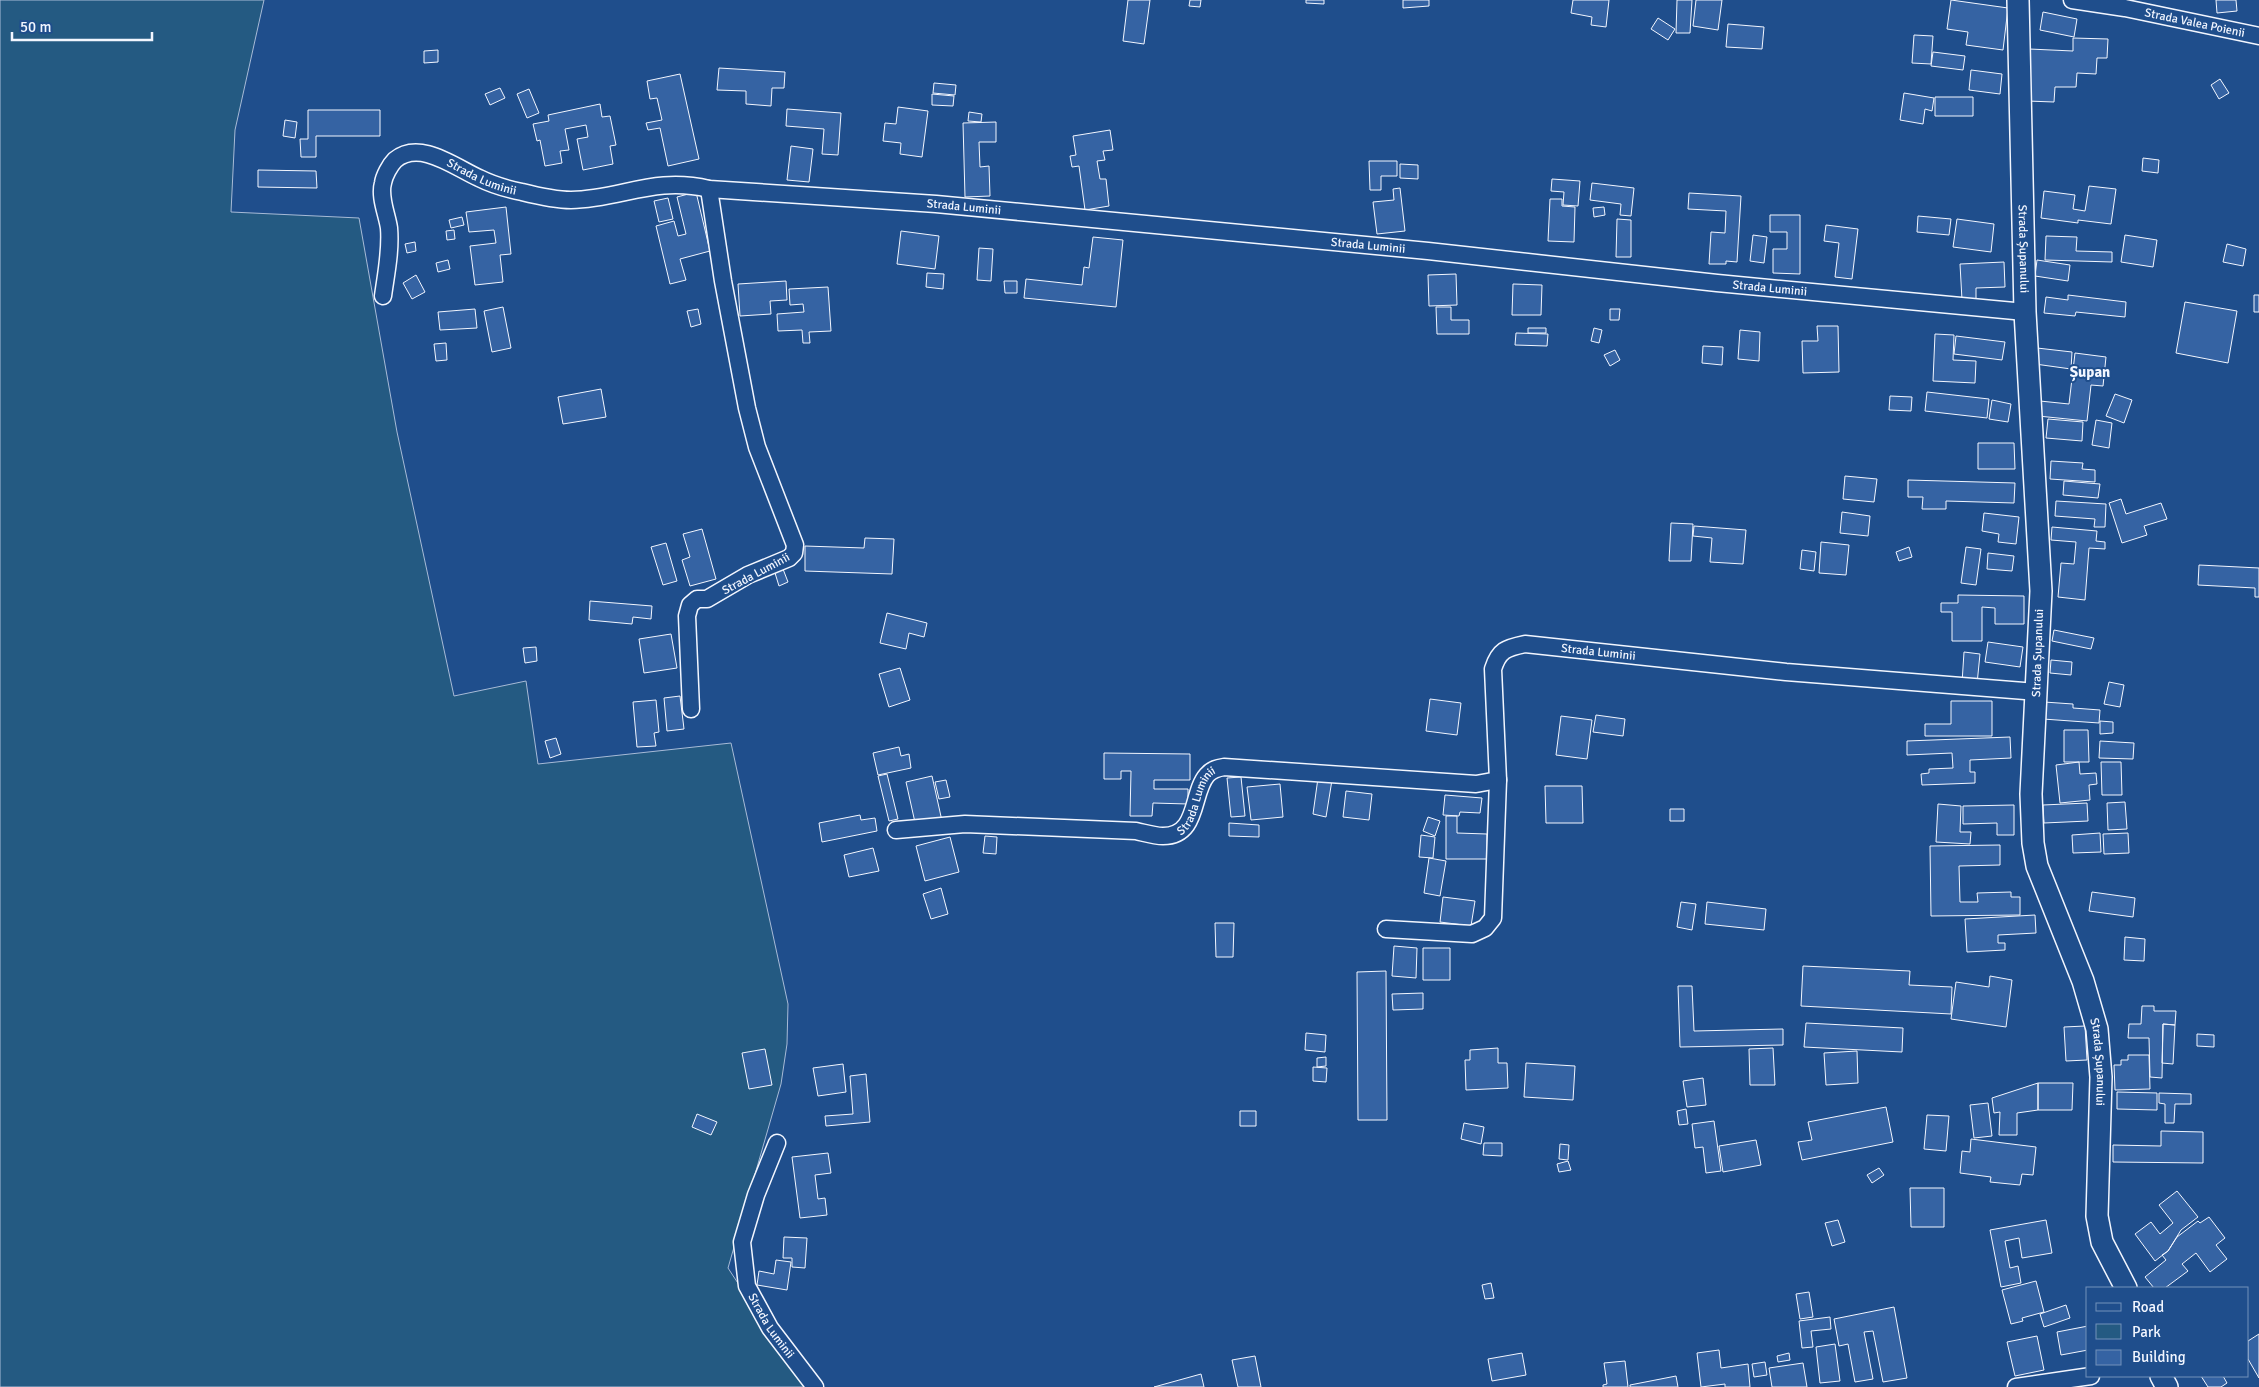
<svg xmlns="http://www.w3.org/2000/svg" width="2259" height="1387" font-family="Signika,sans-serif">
<rect width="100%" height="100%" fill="#1f4e8c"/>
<path fill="#245a82" stroke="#a8bbd7" d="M0 0H264L235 130 231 212 359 218 397 432 454 696 526 681 538 764 731 743 788 1004 787 1044 781 1084 728 1268 806 1387H0Z"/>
<path fill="#3563a3" stroke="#f2f6ff" d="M1128 0H1150L1144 44 1123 41Z
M1190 0H1201L1200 7 1189 6Z
M1306 0H1324V4L1306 3Z
M1403 0H1429V6L1403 8Z
M1573 0H1609L1606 27 1591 25 1592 17 1571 13Z
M1677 0H1692L1690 33H1676Z
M1696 0H1722L1718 30 1693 26Z
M1951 0 2008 8 2003 50 1966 45 1968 32 1947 29Z
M2216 0H2236L2237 11 2217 13Z
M2043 12 2077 19 2074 37 2040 30Z
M1658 18 1675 29 1668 40 1651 29Z
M1728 24 1764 27 1762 49 1726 47Z
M1914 35 1933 36 1931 64 1912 63Z
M2073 38 2108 39 2107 58H2097L2096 74 2077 73 2076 87H2055L2054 102 2027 101 2029 49 2073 51Z
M438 50V62L424 63V51Z
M1933 52 1965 56 1963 70 1931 66Z
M719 68 785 72 784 88H772L771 106 746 104V91L717 90Z
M1971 70 2002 74 2000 94 1969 90Z
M680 74 699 159 668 166 660 128 648 130 646 123 662 120 657 98 650 99 647 81Z
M2220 79 2229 93 2219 99 2211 85Z
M934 83 956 85 955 95 933 93Z
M500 88 505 98 490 105 485 94Z
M529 89 539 113 527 118 517 94Z
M1904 93 1934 98 1932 111 1925 109 1923 124 1900 120Z
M932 94 954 96 953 106 932 105Z
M1935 97H1973V116H1935Z
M600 104 602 117 610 116 616 145 610 146 613 164 583 170 577 139 588 137 586 125 565 129 569 150 560 151 562 163 545 166 540 140 537 141 533 124 549 121 548 115Z
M898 107 928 111 922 157 900 154 901 143 883 141 885 123 896 124Z
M787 109 841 113 838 155 822 154 824 129 786 126Z
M308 110H380V136H316V157H301L300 139H308Z
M969 112 982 114 981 122 968 121Z
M285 120 297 122 295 138 283 136Z
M996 122V142H979L980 167 989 166 990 196 965 197 963 123Z
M1110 130 1113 150 1103 151 1105 160 1097 161 1100 179H1106L1109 206 1085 210 1079 166 1072 167 1070 156 1076 155 1073 136Z
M791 146 813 149 809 182 787 180Z
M2143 158 2159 160 2158 173 2142 171Z
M1369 161H1397V176H1381V190H1370Z
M1400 164 1418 165V179L1400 178Z
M258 170 316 171 317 188 258 187Z
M1552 179 1580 181 1578 206 1563 205 1564 192 1551 191Z
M1592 183 1634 188 1631 216 1620 215 1621 204 1590 200Z
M2089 186 2116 189 2111 224 2078 220V223L2041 218 2044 191 2075 195 2073 209 2085 211Z
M1400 188 1405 231 1377 234 1373 202 1394 200 1393 189Z
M696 192 710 251 680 259 686 280 670 284 656 226 674 221 678 236 686 234 677 197Z
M1689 193 1741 196 1737 262 1726 261V264H1709L1711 232 1725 233 1726 211 1688 209Z
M668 198 673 219 659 222 654 201Z
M1550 199H1562V206L1575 207 1574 242 1548 241Z
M506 207 511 254 500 255 503 282 475 285 470 246 496 243 494 230 469 232 466 212Z
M1604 207 1605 215 1594 217 1593 208Z
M1770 215H1800V274L1773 273V249H1787V232H1770Z
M1918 216 1951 219 1949 235 1917 232Z
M462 217 464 225 451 228 449 220Z
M1617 219 1631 220V257H1616Z
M1957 219 1994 224 1991 252 1953 247Z
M1826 225 1858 229 1852 279 1835 277 1839 243 1824 241Z
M454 230 455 239 447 240 446 231Z
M901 231 939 236 935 269 897 264Z
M1753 235 1767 237 1764 263 1750 261Z
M2125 235 2157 240 2153 267 2121 262Z
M2046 236 2077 237 2076 251 2112 252V262L2045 260Z
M1093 237 1123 240 1116 307 1024 298 1026 279 1082 285 1084 267 1089 268Z
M415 242 416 251 407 253 405 244Z
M2227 244 2246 249 2243 266 2223 262Z
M979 248 993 249 991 281 977 280Z
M448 260 450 269 438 272 436 263Z
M2037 260 2070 265 2068 281 2035 276Z
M2004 262 2005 287 1976 288V299L1962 300 1960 264Z
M927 273 944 274 943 289 926 287Z
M1456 274 1457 305 1429 306 1428 275Z
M416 275 425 292 412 299 403 283Z
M786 281 787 300 770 301 771 314 740 316 738 284Z
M1004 281H1017V293H1005Z
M1513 284 1542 285 1541 315H1512Z
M828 287 831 331 809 332 810 343H803L802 330 778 331 777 314 804 312 803 304 790 305 789 289Z
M2068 295 2126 302 2125 317 2076 312 2075 316 2044 313 2046 297 2068 300Z
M2254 295H2259V312H2254Z
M2185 302 2237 311 2228 363 2176 353Z
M503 307 511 348 492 352 484 311Z
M1436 307H1451V320H1469V334H1437Z
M475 309 477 328 440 330 438 312Z
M698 309 701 324 691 327 687 311Z
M1610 309H1620L1619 320H1610Z
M1817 326H1838L1839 372 1803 373 1802 341H1818Z
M1528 328H1546V333H1528Z
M1594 328 1602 330 1599 343 1591 341Z
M1740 330 1760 332 1759 361 1738 359Z
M1516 333 1548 334 1547 346 1515 345Z
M1935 334 1954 335 1953 360 1976 361 1975 383 1933 381Z
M1956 336 2005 342 2002 360 1954 354Z
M446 343 447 360 436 361 434 344Z
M1703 346 1723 347 1722 365 1702 363Z
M2037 348 2072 352 2071 369 2035 364Z
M1615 350 1620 360 1610 366 1604 355Z
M2075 353 2106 357 2103 386 2091 385 2087 421 2038 416 2040 401 2069 404Z
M601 389 606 417 563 424 558 397Z
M1927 392 1989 399 1987 418 1925 411Z
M2115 394 2132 400 2124 423 2106 416Z
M1890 396 1912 397 1911 411 1889 410Z
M1992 400 2011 404 2008 422 1989 419Z
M2048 419 2083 422 2082 441 2046 438Z
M2096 420 2112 423 2109 448 2092 445Z
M1978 443H2014L2015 469H1978Z
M2051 461 2083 463 2082 469 2095 470V482L2050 479Z
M1845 476 1877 479 1874 502 1843 499Z
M1908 480 2015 483 2014 503 1946 501V509H1922L1923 497H1908Z
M2064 481 2100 484 2098 498 2063 495Z
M2121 499 2126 514 2161 503 2167 519 2144 526 2147 535 2122 543 2109 503Z
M2056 501 2106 504 2105 527H2094L2095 519 2055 516Z
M1842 512 1870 516 1868 536 1840 533Z
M1984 513 2019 517 2016 544 1998 542 1999 534 1982 531Z
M1671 523 1693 524 1691 561H1669Z
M1694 526 1746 530 1743 564 1710 562 1712 538 1693 536Z
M2052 527 2097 531 2096 541 2105 542V549L2089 548 2085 600 2058 597 2061 563 2074 564 2076 542 2051 540Z
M702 529 716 579 690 586 682 560 690 557 683 534Z
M865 538 894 539 892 574 805 571V546L864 548Z
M1821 542 1849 545 1846 575 1819 573Z
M666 543 677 581 663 585 651 547Z
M1909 547 1912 557 1899 561 1896 552Z
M1966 547 1981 549 1976 585 1961 583Z
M1802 550 1816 552 1814 571 1800 569Z
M1988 553 2014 556 2012 571 1987 569Z
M2199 565 2259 568V597H2255V588L2198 585Z
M783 569 788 582 779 586 775 573Z
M1958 595 2024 596V624H1995V608L1982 607V641H1952V612H1941V603H1958Z
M590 601 652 606 651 619 633 617 632 624 589 620Z
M887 613 927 623 924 637 909 633 906 649 880 643Z
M2054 630 2094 638 2091 649 2052 641Z
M671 634 677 668 644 673 639 639Z
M1988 642 2023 647 2020 667 1985 662Z
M536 647 537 661 525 663 523 648Z
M1964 652 1980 654 1977 684 1962 683Z
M2051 660 2072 662 2071 675 2050 673Z
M900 668 910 700 889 707 879 674Z
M2109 682 2124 685 2120 707 2104 704Z
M680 696 684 729 667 731 664 698Z
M1430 699 1461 703 1457 735 1426 731Z
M656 700 659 732 654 733 656 746 637 747 633 702Z
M1951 701H1992V736H1925V724H1951Z
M2044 702 2073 704V708L2100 710 2099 723 2043 719Z
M1596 715 1625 719 1623 736 1593 732Z
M1561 716 1592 720 1587 759 1556 755Z
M2100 721 2113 722V733L2100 734Z
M2064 730H2088L2089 762H2064Z
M2010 737 2011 758 1970 760V772H1975V783L1922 785 1921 774 1929 773V769L1953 768 1952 753 1907 755V741Z
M556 738 561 754 550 758 545 741Z
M2100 741 2134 743 2133 759 2099 758Z
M899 747 901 756 909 754 911 768 878 775 873 753Z
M1104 753 1190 754V780H1154V789H1188V804L1153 803 1152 816H1130L1131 771H1121V779H1104Z
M2079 762 2080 774 2096 773 2097 784 2089 785 2090 800 2060 803 2056 765Z
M2101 762H2121L2122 795H2102Z
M887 774 898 819 889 821 878 776Z
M932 776 942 821 916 827 906 782Z
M1241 777 1245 816 1231 817 1227 778Z
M1318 778 1332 780 1326 817 1313 814Z
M946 780 950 797 939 799 935 782Z
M1280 784 1283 817 1251 820 1247 787Z
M1545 786H1582L1583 823H1546Z
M1346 791 1372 794 1369 820 1343 817Z
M1445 795 1482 798 1480 813 1460 812 1459 816 1443 815Z
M2125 802 2127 829 2108 830 2107 803Z
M2087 803 2088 821 2044 823 2043 805Z
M1938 804 1961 806 1960 832H1971L1970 844 1936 842Z
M2014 805V835H1997V823L1963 824V806Z
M1670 809H1684V821H1670Z
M860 815 861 820 875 818 877 831 822 842 819 823Z
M1446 816H1457V833L1487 834V859H1446Z
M1428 817 1440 821 1435 836 1423 831Z
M1229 823 1259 825V837L1229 836Z
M2100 833 2101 852 2073 853 2072 835Z
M2128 833 2129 853 2104 854 2103 834Z
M1421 835 1435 837 1433 858 1419 857Z
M985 836 997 837 996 854 983 853Z
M950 837 959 872 925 881 916 846Z
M2000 845V865L1959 866 1960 902H1978L1977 893 2011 892V897H2020V915L1931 916 1930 846Z
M873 848 879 871 849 877 844 855Z
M1429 858 1446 861 1440 896 1424 893Z
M941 888 948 914 931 919 923 894Z
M2092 892 2135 898 2133 917 2089 911Z
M1443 897 1475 901 1471 926 1440 922Z
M1681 902 1696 904 1692 930 1677 927Z
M1707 902 1766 909 1764 930 1705 924Z
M2035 915 2036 933 1998 935V943H2005V950L1967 952 1965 919Z
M1215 923H1234L1233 957H1216Z
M2125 937 2145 939 2144 961 2124 960Z
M1394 946 1417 948 1416 978 1392 976Z
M1423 948H1450V980H1423Z
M1803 966 1910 971 1909 985 1952 987 1951 1014 1801 1006Z
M1386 971 1387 1120H1358L1357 972Z
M1990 976 2012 980 2006 1027 1951 1019 1956 982 1989 987Z
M1678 986H1692L1694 1031 1783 1029V1045L1680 1047Z
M1423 993V1009L1393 1010 1392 994Z
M2142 1006H2154V1011H2176L2175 1025 2163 1024 2162 1078 2150 1077 2149 1038H2128L2129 1024H2141Z
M1806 1023 1903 1028 1902 1052 1804 1047Z
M2163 1024 2175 1025 2173 1064 2162 1063Z
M2085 1026 2087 1060 2066 1061 2064 1027Z
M1306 1033 1326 1035 1325 1052 1305 1050Z
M2197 1034 2214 1035V1047L2197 1046Z
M1498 1048V1063H1507L1508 1088 1466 1090 1465 1060H1470V1050Z
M1773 1048 1775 1085H1750L1749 1049Z
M765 1049 772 1085 749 1089 742 1053Z
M1857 1051 1858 1083 1826 1085 1824 1053Z
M2128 1055H2149L2150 1089 2115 1090 2114 1065H2121V1060H2128Z
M1326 1057V1066L1317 1067V1058Z
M1526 1063 1575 1066 1573 1100 1524 1097Z
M843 1064 846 1092 818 1096 813 1068Z
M1313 1067 1327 1068 1326 1082 1313 1081Z
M866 1074 870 1122 826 1126 825 1116 853 1114 850 1076Z
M1703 1078 1706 1105 1687 1107 1683 1081Z
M2038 1083H2073L2072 1110H2038Z
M2038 1083V1110L2017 1113V1135H1999L2000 1112 1994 1113 1992 1098Z
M2117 1092 2157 1093V1110L2117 1109Z
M2159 1093 2191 1094V1104H2175L2174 1123H2165V1104L2159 1103Z
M1988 1103 1992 1136 1974 1138 1970 1105Z
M1886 1107 1893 1142 1802 1160 1798 1142 1812 1140 1808 1122Z
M1686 1109 1688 1124 1679 1125 1677 1111Z
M1240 1111H1256V1126H1240Z
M697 1114 717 1122 711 1135 692 1127Z
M1927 1115 1949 1116 1946 1151 1924 1149Z
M1714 1121 1721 1171 1706 1173 1703 1147 1695 1148 1692 1124Z
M1464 1123 1484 1127 1481 1144 1461 1139Z
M2161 1131 2203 1132V1163L2113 1162V1145L2161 1146Z
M1971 1139 2036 1147 2033 1175 2022 1174 2020 1185 1990 1182 1991 1177 1960 1173 1962 1151 1970 1152Z
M1756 1140 1761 1165 1723 1172 1719 1146Z
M1484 1143H1502V1156L1483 1155Z
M1560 1144 1569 1145 1568 1160 1559 1159Z
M828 1153 831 1173 815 1175 818 1199 825 1198 827 1215 800 1218 792 1157Z
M1568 1161 1571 1170 1559 1172 1557 1164Z
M1879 1168 1884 1175 1872 1183 1867 1175Z
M1910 1188H1944V1227H1911Z
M2177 1191 2198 1217 2181 1230 2168 1251 2155 1261 2135 1234 2151 1222 2160 1234 2173 1223 2159 1205Z
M2209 1217 2225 1238 2216 1245 2227 1259 2210 1272 2196 1253 2182 1264 2188 1271 2165 1288H2154L2145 1277 2166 1260 2162 1255 2168 1251 2177 1237 2198 1221 2200 1223Z
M1838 1220 1845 1242 1832 1246 1825 1223Z
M2046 1220 2052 1253 2022 1258 2019 1238 2005 1241 2010 1268 2018 1266 2021 1283 2001 1287 1990 1230Z
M784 1237 807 1238 805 1268 792 1267V1258H783Z
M776 1260 791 1262 787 1290 757 1285 759 1271 774 1274Z
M2036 1281 2044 1312 2022 1318 2023 1321 2011 1324 2002 1290Z
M1491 1283 1494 1298 1485 1299 1482 1285Z
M1809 1292 1813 1317 1800 1319 1796 1294Z
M2066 1305 2070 1318 2044 1327 2040 1314Z
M1894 1307 1907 1378 1883 1382 1873 1331 1864 1332 1873 1379 1855 1382 1848 1344 1839 1346 1834 1319Z
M1830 1317 1831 1329 1811 1331 1813 1347 1802 1348 1799 1321Z
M2088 1326V1350L2061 1355 2057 1332Z
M2259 1334V1378L2248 1359V1341Z
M2037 1336 2044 1370 2015 1376 2007 1342Z
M1835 1344 1840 1381 1820 1383 1816 1347Z
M1719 1350 1721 1368 1748 1364 1750 1387H1725V1384L1701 1387 1697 1353Z
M1522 1353 1526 1375 1492 1381 1488 1359Z
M1789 1353 1790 1360 1778 1362 1777 1356Z
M1255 1356 1261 1387H1238L1232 1360Z
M1625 1361 1628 1387H1603V1385L1607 1384 1604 1363Z
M1765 1362 1767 1375 1754 1377 1752 1364Z
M1803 1363 1807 1387H1772L1769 1368Z
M1201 1374 1204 1387H1154Z
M1676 1376 1678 1387H1630V1385Z
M2201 1376H2223L2227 1383 2221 1387H2208Z"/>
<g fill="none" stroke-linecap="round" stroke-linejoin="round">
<defs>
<g id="minor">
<path id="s1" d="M2072 0 2125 8 2259 36"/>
<path id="s2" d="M383 296C386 274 391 251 389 228 387 214 379 197 383 183 384 176 390 165 395 160 420 139 456 168 479 178 493 185 507 189 522 192 538 196 555 200 571 200 622 199 654 176 709 189L936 204 1428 251 1717 283 2025 312"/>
<path d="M691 709 687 616 690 605 697 599H707L748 575 789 558 794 553 795 545 757 447 747 408 723 281 709 189"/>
<path id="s3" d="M896 830 965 824 1136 831C1145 833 1154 836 1163 836 1199 836 1191 793 1207 775 1212 769 1218 768 1224 767L1476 784 1498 780 1493 669C1499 650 1506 648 1525 644L1786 672 2037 692"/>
<path d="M1386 929 1472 934 1485 928 1493 918 1498 780"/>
<path id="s4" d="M777 1143 756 1195 742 1242 747 1286 770 1328 815 1387"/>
<path d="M2016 1387 2091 1376"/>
</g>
<g id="tertiary">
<path id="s5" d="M2018 0 2025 312 2041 591 2031 794 2033 843 2037 866 2083 981 2097 1029 2101 1077 2097 1216 2102 1242 2126 1288"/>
<path d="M2161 1376 2167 1387"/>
</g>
</defs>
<use href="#minor" stroke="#f2f6ff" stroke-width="19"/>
<use href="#tertiary" stroke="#f2f6ff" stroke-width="24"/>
<use href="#minor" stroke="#1f4e8c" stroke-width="16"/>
<use href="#tertiary" stroke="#1f4e8c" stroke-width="21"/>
</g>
<g text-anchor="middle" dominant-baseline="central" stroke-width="4" stroke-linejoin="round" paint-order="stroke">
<g font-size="12" fill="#f2f6ff" stroke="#1f4e8c">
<text stroke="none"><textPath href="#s1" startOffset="125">Strada Valea Poienii</textPath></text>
<text stroke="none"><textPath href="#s2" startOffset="234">Strada Luminii</textPath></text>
<text stroke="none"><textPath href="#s2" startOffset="722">Strada Luminii</textPath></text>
<text stroke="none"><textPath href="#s2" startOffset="1128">Strada Luminii</textPath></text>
<text stroke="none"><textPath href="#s5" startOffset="249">Strada Șupanului</textPath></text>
<text stroke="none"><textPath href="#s2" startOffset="1532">Strada Luminii</textPath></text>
<text transform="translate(756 574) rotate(-28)">Strada Luminii</text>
<text stroke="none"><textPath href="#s3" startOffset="872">Strada Luminii</textPath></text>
<text transform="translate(2038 653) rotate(-88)">Strada Șupanului</text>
<text stroke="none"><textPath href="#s3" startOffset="321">Strada Luminii</textPath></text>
<text stroke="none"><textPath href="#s5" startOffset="1074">Strada Șupanului</textPath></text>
<text stroke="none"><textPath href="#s4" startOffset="196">Strada Luminii</textPath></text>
</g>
<g font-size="15" font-weight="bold" fill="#f2f6ff" stroke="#1f4e8c">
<text x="2090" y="372">Șupan</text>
</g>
</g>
<rect x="2086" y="1287" width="162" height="90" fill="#1f4e8c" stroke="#7391ba"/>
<rect x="2096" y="1303" width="25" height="8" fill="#1f4e8c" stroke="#7391ba"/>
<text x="2132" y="1312" font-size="15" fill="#f2f6ff">Road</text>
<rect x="2096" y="1324" width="25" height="15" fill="#245a82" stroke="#7391ba"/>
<text x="2132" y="1337" font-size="15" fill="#f2f6ff">Park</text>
<rect x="2096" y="1350" width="25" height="15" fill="#3563a3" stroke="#7391ba"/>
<text x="2132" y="1362" font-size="15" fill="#f2f6ff">Building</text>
<path d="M12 32v8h140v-8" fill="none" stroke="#f2f6ff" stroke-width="2.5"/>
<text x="20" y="32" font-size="15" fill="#f2f6ff" stroke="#1f4e8c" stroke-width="4" paint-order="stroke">50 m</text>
</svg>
